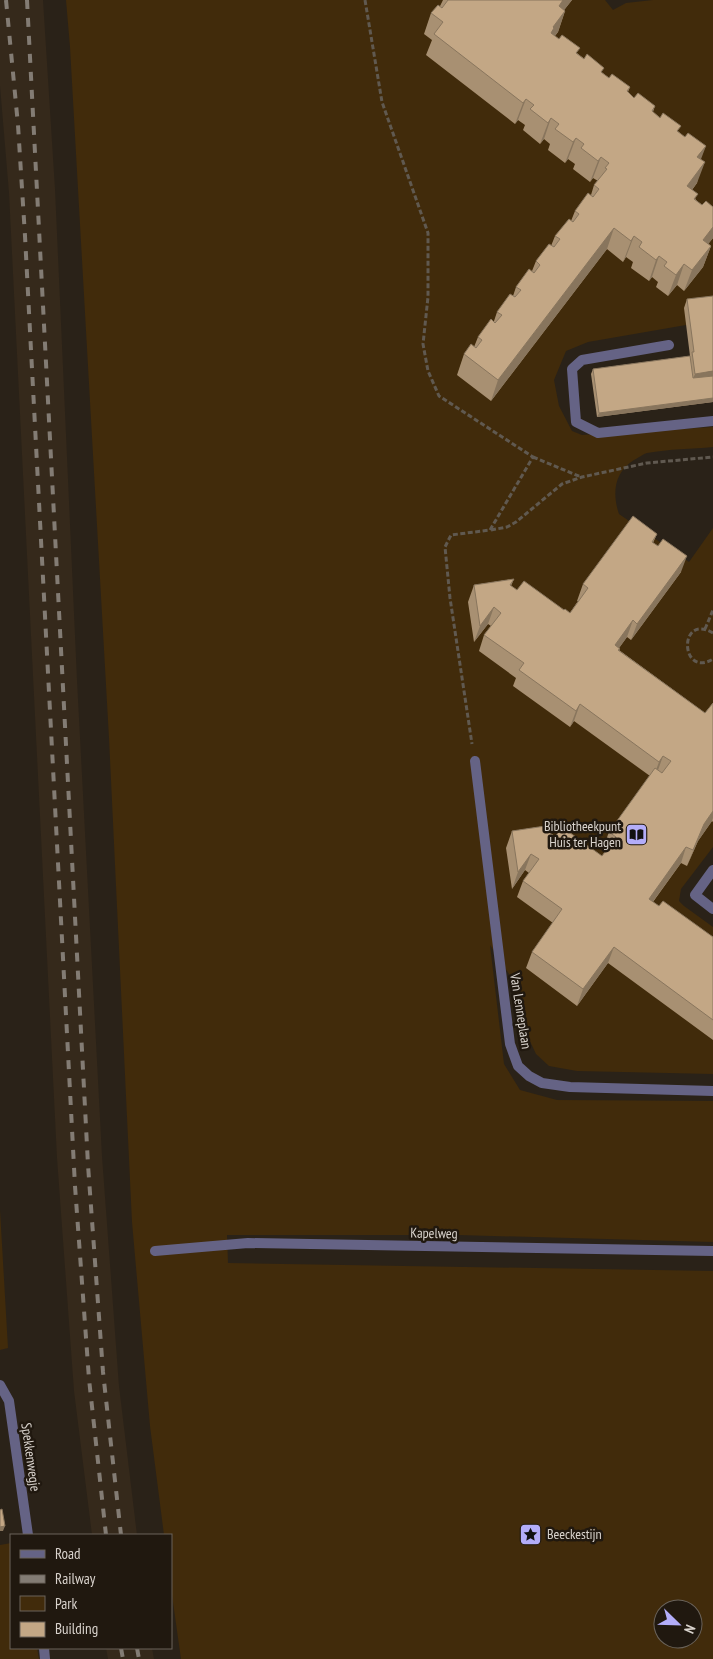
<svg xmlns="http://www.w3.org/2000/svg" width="713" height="1659" font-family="'PT Sans Narrow',sans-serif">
<rect width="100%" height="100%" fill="#2a2218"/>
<path fill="#35291b" d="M0 0H43L55 189 77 680 102 1156 119 1386 137 1535H92L74 1391 57 1158 9 193 0 86Z
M106 1648H152L154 1659H108Z"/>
<path fill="#412b0b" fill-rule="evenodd" d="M66 0H605L613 10 626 3 653 0H713V301L686 325 588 342 566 351 554 380 559 406 572 431 582 435 713 427V447C692 449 669 449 647 453 643 454 638 458 634 460 614 472 612 494 619 514L689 562 713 528V847L681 889 679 901 684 906 713 927V1074L577 1071 549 1066 536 1054 528 1037 513 980 490 945 504 1064 520 1090 557 1100 713 1101V1242L458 1235H227L228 1263 713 1271V1659H181L171 1588V1535H164L150 1426 132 1222 109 738 70 47ZM663 1609H693V1639H663Z
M0 1210 8 1348 0 1350Z
M11 1543V1648H37L39 1659H0V1545Z"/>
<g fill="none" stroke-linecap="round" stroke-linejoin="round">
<path stroke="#605950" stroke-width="3" stroke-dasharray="5 2.5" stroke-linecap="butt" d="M365 0 382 102 428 233V297L423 344 428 371 439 396 533 457 490 530 451 535 445 547 450 598 472 744
M533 457 581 477
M491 530 507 527 516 522 562 484 582 477 647 463 713 457
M705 629 713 610
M713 633C678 612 680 679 713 659"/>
<path stroke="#656385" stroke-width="10" d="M669 345 582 360 572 369 576 422 598 433 713 421
M475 761 510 1044 518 1066 529 1076 542 1083 570 1087 713 1091
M713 870 695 895 713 909
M155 1251 248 1243 713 1251
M0 1385 9 1401 28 1535
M44 1648 45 1659"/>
<path stroke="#837c74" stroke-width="4" stroke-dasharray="9 9" stroke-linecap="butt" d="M6 0 18 125 25 236 75 1186 89 1379 106 1535
M27 0 88 1165 103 1372 121 1535
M121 1648 123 1659
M137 1648 139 1659"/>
</g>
<path fill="#a89072" d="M443 0H572L564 10 565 11 558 32 555 36 609 78 630 87 628 92 634 98 655 106 653 112 679 132 701 159 697 183 692 190 696 200 702 205 713 207V238L708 244 711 246 703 267 684 291 677 285 668 296 656 287 658 282 652 277 649 281 631 268 633 262 626 257 623 262 607 249 491 401 457 375 464 354 474 347 478 337 494 321 497 312 513 296 516 287 532 271 536 261 551 246 555 236 571 221 575 211 591 195 594 185 598 181 593 178 590 182 573 169 575 164 568 159 565 163 548 150 550 144 544 139 540 144 523 130 525 125 518 120 515 124 426 55 432 40 424 34 431 13 440 6Z
M687 299 713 402 597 417 591 374 593 369 690 356 684 308Z
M657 534 653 543 681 572 631 640 627 637 619 648V650L705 713 713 703V822L712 821 698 841 687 866 681 863 653 902 659 906 713 937V1040L608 963 577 1006 526 968 532 952 553 923 517 897 523 881 529 873 525 870 512 889 506 848 512 831 552 825 549 832 555 837 602 856 606 850 603 848 609 832 650 776 574 721 570 727 513 686 516 678 479 651 484 635 491 626 488 624 474 642 468 602 474 585 514 579 511 586 517 590 570 613 578 601H577L583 584Z"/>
<path fill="#88755d" d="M563 0H572L551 27 559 6Z
M565 11 558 32 549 43 547 49 553 27Z
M526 99 518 120 515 124 523 103Z
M551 118 544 139 540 144 548 123Z
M576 138 568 159 565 163 573 142Z
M706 146 698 167 697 157Z
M601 157 593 178 590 182 598 161Z
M705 162 697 183 679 207 687 186Z
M713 227V238L695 261 703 240Z
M614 228 607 249 491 401 498 380Z
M634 236 626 257 623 262 631 241Z
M711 246 703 267 684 291 692 270Z
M659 256 652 277 649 281 656 260Z
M684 264 677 285 668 296 676 275Z
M713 371V380L691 383 695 374Z
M713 398V402L597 417 599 413Z
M687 556 681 572 631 640 637 624Z
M494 607 488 624 474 642 480 626Z
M633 620 627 637 609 662 615 645Z
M580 704 574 721 570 727 576 711Z
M663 756 657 773 653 778 659 762Z
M713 811V818L712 821 698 841 687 866 704 824Z
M686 847 681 863 643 915 649 899Z
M531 854 525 870 512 889 518 872Z
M614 947 608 963 577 1006 583 989Z
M5 1526 3 1531H0V1527Z"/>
<path fill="#c3a785" stroke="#88755d" d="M448 0H563L559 6 565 11 553 27 554 28 551 33 559 39 562 35 580 48 576 53 584 59 587 54 604 68 601 72 609 78 612 74 630 87 627 91 634 98 638 93 655 106 652 111 660 118 663 113 681 126 677 131 685 137 688 133 706 146 697 157 705 162 687 186 698 194 694 199 702 205 706 201 713 207V227L703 240 711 246 692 270 684 264 676 275 664 266 667 262 659 256 656 260 639 247 642 242 634 236 631 241 614 228 498 380 464 354 471 344 476 348 482 340 478 337 491 319 495 323 502 315 497 312 510 294 515 297 521 290 516 287 529 269 534 273 540 265 536 261 549 244 554 247 560 239 555 236 569 219 573 222 579 214 575 211 588 193 593 197 599 189 594 185 607 169 605 168 609 163 601 157 598 161 581 148 584 144 576 138 573 142 555 129 559 124 551 118 548 123 530 109 534 105 526 99 523 103 434 34 443 22 431 13 438 5 442 8Z
M713 296V371L695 374 692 352H694L687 299Z
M690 356 693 378 713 376V398L599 413 593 369Z
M633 516 657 534 652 542 658 546 663 539 687 556 637 624 633 620 615 645 620 649 618 650 705 713 713 703V811L704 824 693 850 686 847 649 899 659 906 663 901 713 937V1020L614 947 583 989 532 952 562 909 523 881 539 859 531 854 518 872 512 831 552 825 548 831 555 837 562 827 602 856 616 837 609 832 655 768 662 773 671 761 663 756 659 762 580 704 576 711 519 670 524 663 484 635 501 613 494 607 480 626 474 585 514 579 510 585 517 590 524 581 564 610 565 609 570 613 588 588 583 584Z
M2 1509 5 1526 0 1527V1510Z"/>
<defs>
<symbol id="library-square" viewBox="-11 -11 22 22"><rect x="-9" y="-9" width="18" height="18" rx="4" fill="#b3adf9" stroke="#20180f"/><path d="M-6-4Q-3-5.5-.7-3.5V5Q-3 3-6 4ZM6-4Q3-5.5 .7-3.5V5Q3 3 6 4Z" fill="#111"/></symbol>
<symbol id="sight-square" viewBox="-11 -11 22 22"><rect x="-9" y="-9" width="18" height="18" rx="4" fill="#b3adf9" stroke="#20180f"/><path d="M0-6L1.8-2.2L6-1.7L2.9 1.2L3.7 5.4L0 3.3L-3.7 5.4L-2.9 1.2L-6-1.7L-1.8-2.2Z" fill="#111"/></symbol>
</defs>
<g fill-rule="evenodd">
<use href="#library-square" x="624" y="822" width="25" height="25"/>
<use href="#sight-square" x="518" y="1522" width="25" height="25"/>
</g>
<g text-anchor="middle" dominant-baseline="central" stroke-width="5" stroke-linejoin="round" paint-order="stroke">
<g font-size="14" fill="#d9d3cd" stroke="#20180f" text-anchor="end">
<text x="621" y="826">Bibliotheekpunt<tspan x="621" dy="16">Huis ter Hagen</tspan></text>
<text x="547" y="1534" text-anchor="start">Beeckestijn</text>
</g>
<g font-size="14" fill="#d9d3cd" stroke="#20180f">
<text transform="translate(521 1011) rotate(81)">Van Lenneplaan</text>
<text transform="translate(434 1233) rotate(1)">Kapelweg</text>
<text transform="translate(31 1457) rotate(82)">Spekkenwegje</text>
</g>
</g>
<rect x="10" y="1534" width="162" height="115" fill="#20180f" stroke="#6a635b"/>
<rect x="20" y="1550" width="25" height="8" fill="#656385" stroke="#6a635b"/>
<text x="55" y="1559" font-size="15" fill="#d9d3cd">Road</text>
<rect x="20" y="1575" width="25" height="8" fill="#837c74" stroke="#6a635b"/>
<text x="55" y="1584" font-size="15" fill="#d9d3cd">Railway</text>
<rect x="20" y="1596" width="25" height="15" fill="#412b0b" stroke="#6a635b"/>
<text x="55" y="1609" font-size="15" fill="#d9d3cd">Park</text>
<rect x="20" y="1622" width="25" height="15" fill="#c3a785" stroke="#6a635b"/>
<text x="55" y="1634" font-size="15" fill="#d9d3cd">Building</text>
<g transform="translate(678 1624) rotate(113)"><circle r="24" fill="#20180f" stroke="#6a635b"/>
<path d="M0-4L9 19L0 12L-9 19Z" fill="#b3adf9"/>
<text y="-8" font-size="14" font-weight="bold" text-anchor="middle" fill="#d9d3cd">N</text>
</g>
</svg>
